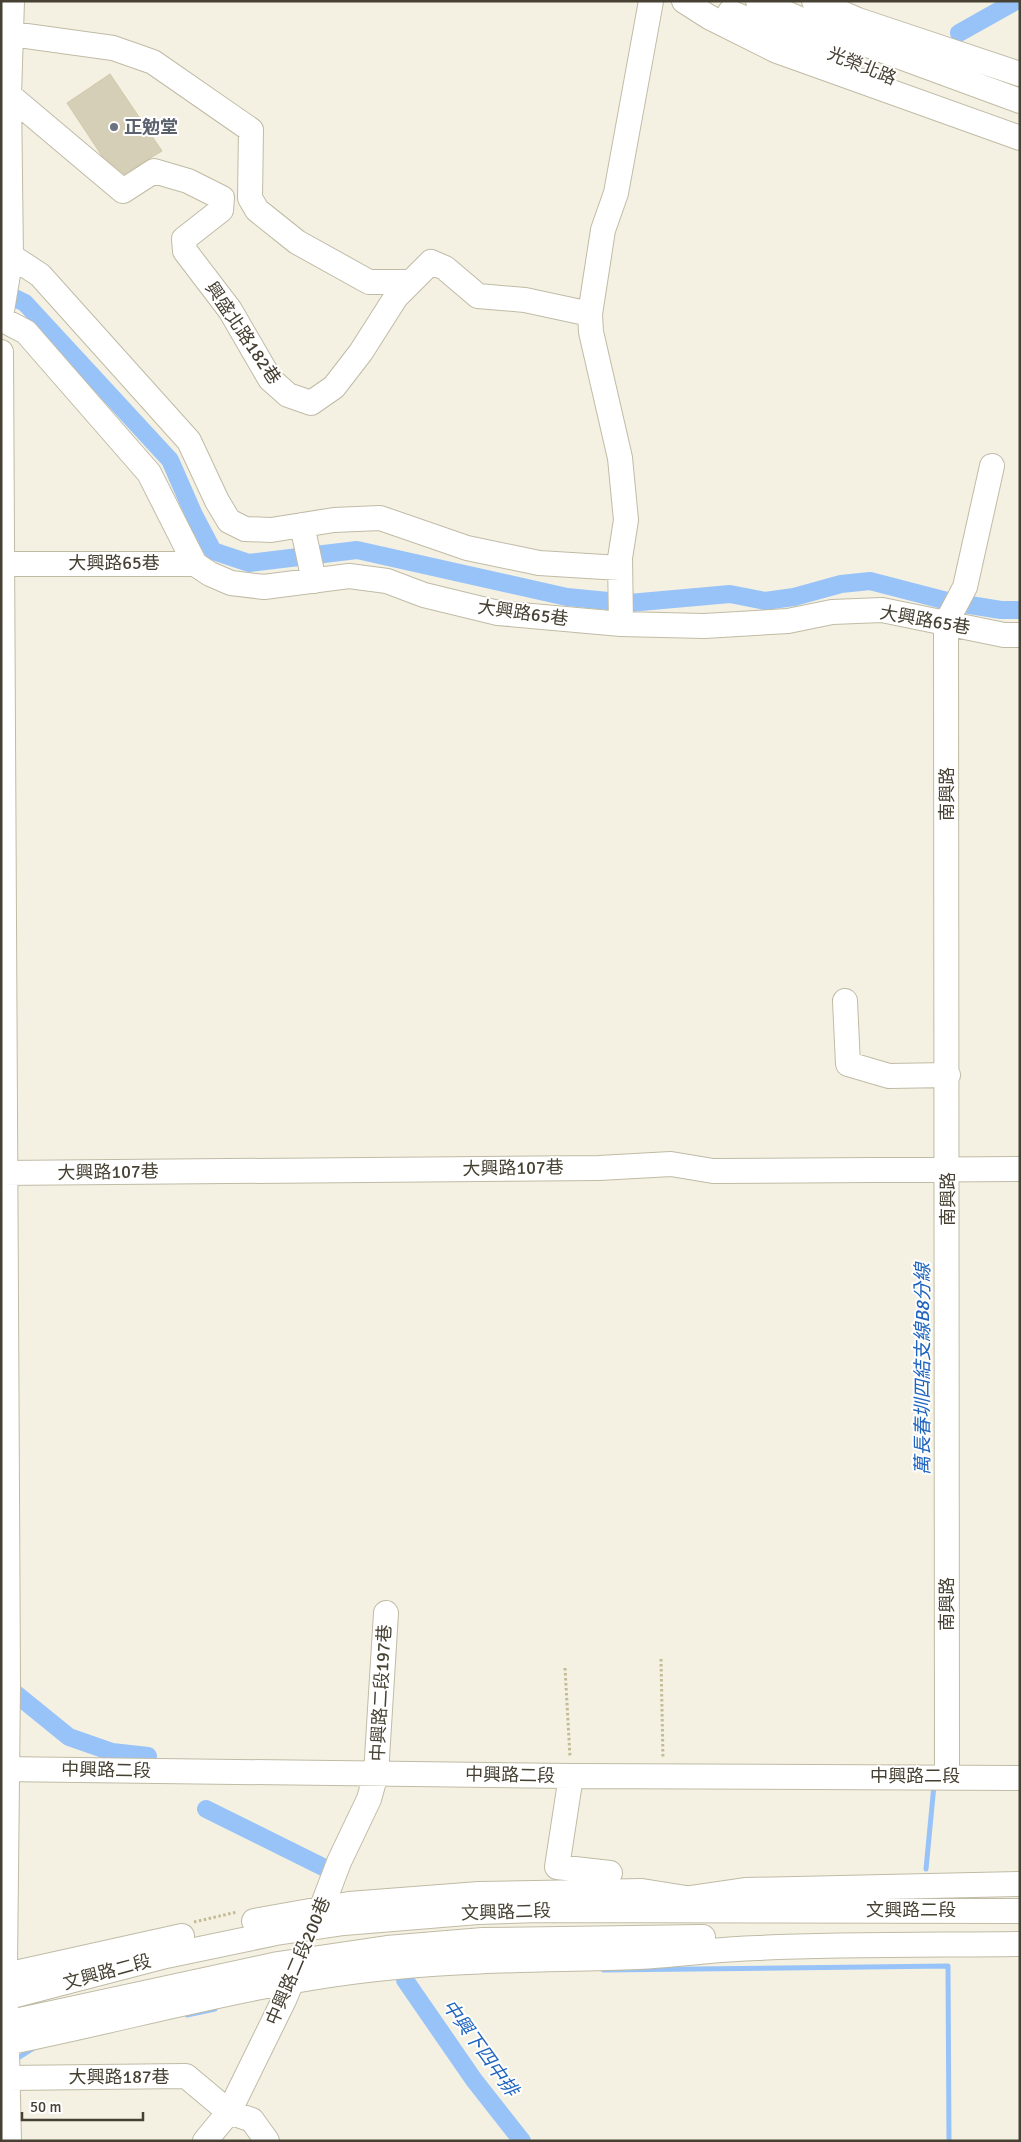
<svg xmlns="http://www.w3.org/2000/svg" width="1021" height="2142" font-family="Signika,'Noto Sans TC',sans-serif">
<rect width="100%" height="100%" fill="#f4f1e3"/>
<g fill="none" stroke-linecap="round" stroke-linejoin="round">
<path stroke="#98c3f8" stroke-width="5" d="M926 1869 934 1785
M603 1970 948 1966 949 2141
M187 2015 215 2009
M18 2058 34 2048"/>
<path stroke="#98c3f8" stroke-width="18" d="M959 33 1016 1
M1 291 25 303 170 460 194 515 213 551 249 563 357 550 567 597 629 603 730 594 765 601 794 597 841 584 870 581 951 602 1001 610H1020
M16 1694 69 1737 112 1752 148 1756
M206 1809 329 1870
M405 1980 474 2080 522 2141"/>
</g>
<path fill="#d6cfb7" stroke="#d2c8aa" d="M110 74 162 151 124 174 102 156 67 103Z"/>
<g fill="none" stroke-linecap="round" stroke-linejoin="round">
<defs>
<path id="minor" d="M684 1 709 17 777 51 1020 138
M758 1 816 26 1020 101
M814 1 858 20 1020 74
M730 12 844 60
M12 34 113 48 153 62 251 130 250 198 257 210 297 242 369 282H411
M9 95 123 191 154 171 188 181 222 198 221 210 184 239 185 251 230 310 270 379 288 395 311 403 334 387 361 352 396 297 431 262 445 268 478 296 525 300 590 314
M11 256 40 275 189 441 217 501 229 521 245 529 271 530 334 520 380 518 467 548 539 563 620 568
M1 317 11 256 9 95 12 1
M1 319 26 332 149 473 195 564
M1 352 8 1684 5 1967 9 2141
M302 525 314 581
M1 564H195L210 574 231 583 264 587 349 576 387 581 424 595 498 613 621 624 704 626 788 621 832 612 882 610 1004 635H1020
M621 624 620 558 626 520 620 458 591 332 590 314 603 230 616 193 651 1
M845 1001 848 1064 889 1076 948 1075
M1 1173 599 1168 671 1164 713 1171 1020 1169
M1 1769 571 1776 1020 1778
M571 1776 557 1867 610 1873
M947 1776 946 623 965 587 992 466
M690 1898 745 1890 1020 1884
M317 1920 339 1862 369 1799 376 1774 386 1613
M254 1921 349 1904 479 1894 642 1891 686 1898
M1 1976 182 1936
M1 1999 166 1956 276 1933 344 1923 478 1912 540 1910 1020 1911
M1 2024 278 1964 387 1948 483 1940 703 1937
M1 2044C133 2018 262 1979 396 1967 476 1959 558 1960 638 1957 678 1955 717 1949 757 1948 844 1944 932 1945 1020 1944
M7 2078 186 2076 229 2112 252 2120 267 2141
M205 2141 229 2112 284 2000 297 1969"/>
</defs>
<use href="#minor" stroke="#c0bba5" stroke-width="26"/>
<path stroke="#c4ba94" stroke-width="3" stroke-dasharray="2.5 2.5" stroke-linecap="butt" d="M661 1659 663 1759
M565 1668 570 1757
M194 1922 237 1912"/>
<use href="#minor" stroke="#fff" stroke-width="24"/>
</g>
<circle fill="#6b7280" stroke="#fff" stroke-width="2" cx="114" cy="127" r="5"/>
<g text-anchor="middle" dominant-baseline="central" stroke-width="4" stroke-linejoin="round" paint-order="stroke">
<g font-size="18" fill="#464133" stroke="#fff">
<text transform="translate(862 66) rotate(22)">光榮北路</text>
<text transform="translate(243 333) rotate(56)">興盛北路182巷</text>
<text x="114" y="563">大興路65巷</text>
<text transform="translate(523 613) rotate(8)">大興路65巷</text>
<text transform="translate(925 620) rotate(10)">大興路65巷</text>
<text transform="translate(947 794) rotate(-90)">南興路</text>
<text transform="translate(513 1168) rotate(-1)">大興路107巷</text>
<text transform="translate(108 1172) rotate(-1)">大興路107巷</text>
<text transform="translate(948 1199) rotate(-90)">南興路</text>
<text transform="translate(947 1604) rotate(-90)">南興路</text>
<text transform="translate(381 1693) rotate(-87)">中興路二段197巷</text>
<text transform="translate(106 1770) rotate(1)">中興路二段</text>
<text transform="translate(510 1775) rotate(1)">中興路二段</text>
<text x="915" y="1776">中興路二段</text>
<text x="911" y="1910">文興路二段</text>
<text transform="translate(506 1912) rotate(-2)">文興路二段</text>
<text transform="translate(298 1961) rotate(-67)">中興路二段200巷</text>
<text transform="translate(107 1972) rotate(-15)">文興路二段</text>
<text x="119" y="2077">大興路187巷</text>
</g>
<g font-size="18" font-weight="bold" fill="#5b616d" stroke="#fff" text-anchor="start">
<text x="124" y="127">正勉堂</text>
</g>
<g font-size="19" font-style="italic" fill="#2065be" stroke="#fff">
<text transform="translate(923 1369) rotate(-90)">萬長春圳四結支線B8分線</text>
<text transform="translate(480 2048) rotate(54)">中興下四中排</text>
</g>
</g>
<rect width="1021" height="2142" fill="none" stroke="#464133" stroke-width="5"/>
<path d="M22 2112v8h121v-8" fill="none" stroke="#464133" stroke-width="2.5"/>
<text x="30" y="2112" font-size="15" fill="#464133" stroke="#ffffff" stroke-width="4" paint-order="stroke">50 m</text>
</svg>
